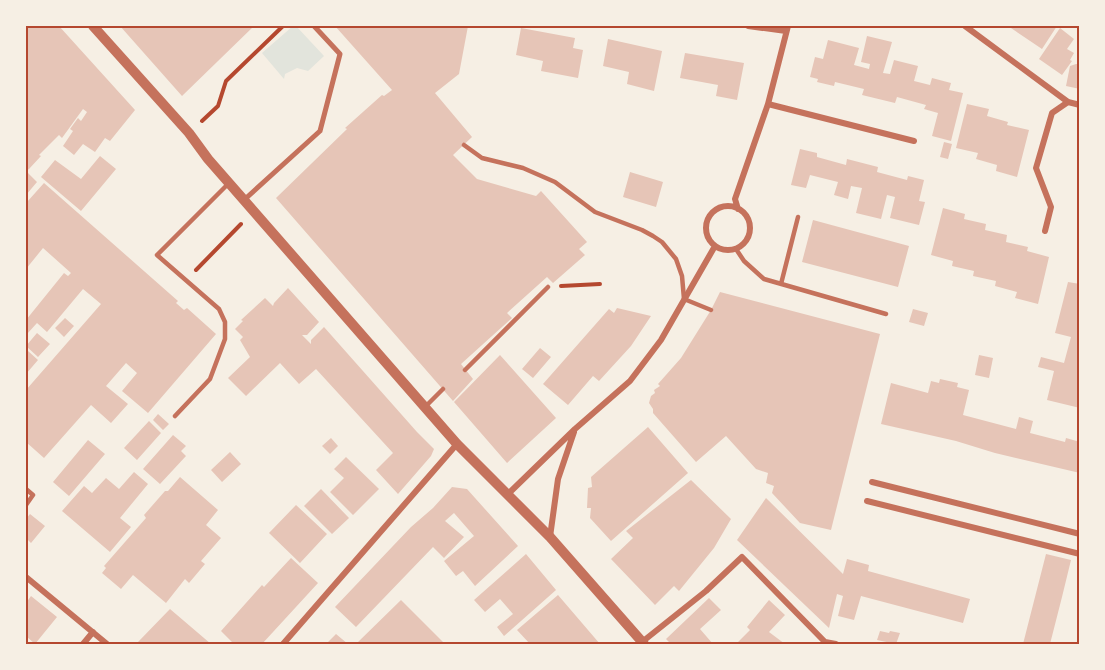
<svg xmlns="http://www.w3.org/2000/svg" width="1105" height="670" font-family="'Space Grotesk',sans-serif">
<rect width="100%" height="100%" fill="#f6efe4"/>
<path fill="#e2e4dc" d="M293 26H296L324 56 308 71 297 68 285 74 284 79 262 53Z"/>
<path fill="#e6c5b7" d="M26 26H59L135 110 110 141 105 138 95 152 83 144 74 155 63 146 73 131 70 129 78 118 81 121 87 112 83 109 62 138 59 135 39 155 41 156 29 169 26 171Z
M120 26H254L182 96Z
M335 26H468L459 74 435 93 472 137 453 155 477 179 536 196 541 191 587 242 579 249 585 255 553 283 547 277 507 313 512 318 461 364 473 379 453 401 276 198 347 129 345 128 382 95 384 96 392 90Z
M1008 26H1057L1042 49Z
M521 28 575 38 573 48 583 50 578 78 541 71 543 61 516 55Z
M1060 28 1074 39 1067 49 1074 53 1070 60 1072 61 1062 75 1039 59Z
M867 36 892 42 883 73 890 74 894 60 918 66 914 81 930 85 932 78 951 83 949 90 963 93 951 141 932 136 938 113 924 109 926 105 897 97 895 103 862 95 864 89 835 82 834 86 817 82 818 79 810 77 815 57 823 59 828 40 859 48 854 65 869 69 870 64 861 62Z
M608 39 662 51 654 91 627 84 629 72 603 66Z
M685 53 744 63 737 100 716 96 718 85 680 78Z
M1076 64H1080V89L1066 86 1070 66Z
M967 104 989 109 987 116 1008 122 1007 125 1029 130 1017 177 996 171 997 165 976 159 978 153 956 148Z
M944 142 952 144 948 159 940 157Z
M800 149 817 153V157L846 165 847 159 878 167 877 172 907 180 908 176 924 180 919 201 925 202 919 225 890 218 895 197 887 195 881 219 856 213 862 188 851 186 848 199 834 195 838 182 810 175 806 188 791 185Z
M100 156 116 169 81 211 41 177 55 160 81 179Z
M630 172 663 182 656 207 623 197Z
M28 173 37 182 26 195V175Z
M44 183 178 301 176 303 184 310 187 308 216 334 148 413 122 391 137 373 126 363 106 386 128 404 111 423 91 405 44 458 26 442V390L101 304 83 289 47 332 37 323 27 334 26 333V320L64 273 68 276 71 273 43 248 26 269V201L27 202Z
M943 208 965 214 964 219 986 224 985 230 1007 235 1006 242 1028 247 1027 251 1049 257 1038 304 1015 298 1017 292 995 286 996 281 973 276 974 271 952 266 953 261 931 255Z
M813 220 909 246 898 287 802 262Z
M1068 282 1080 284V408L1047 400 1054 371 1038 367 1041 357 1064 363 1071 337 1055 333Z
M288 288 319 322 307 335H302L311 344V340L324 327 417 432 434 449 431 456 398 494 376 470 393 453 316 369 299 384 280 363 246 396 228 378 250 357 240 340 243 337 235 329 243 321 241 320 265 298 273 306 274 303Z
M720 292 880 334 831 530 800 523 772 493 774 486 766 483 768 473 756 469 726 436 696 462 653 413V409L649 403 651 396 655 393 654 390 660 386 658 384 681 358 711 310Z
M617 308 651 316 631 346 599 381 593 376 568 405 543 384 609 309 614 313Z
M913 309 928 313 924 326 909 322Z
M65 318 74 326 64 337 55 328Z
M37 333 50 344 38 357 26 346Z
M540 348 551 357 533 378 522 369Z
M28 351 38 360 26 374V353Z
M500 355 556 418 507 463 454 402Z
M979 355 993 358 989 378 975 375Z
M940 379 958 383 957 387 969 390 963 415 1016 429 1019 417 1033 421 1030 433 1065 442 1066 438 1080 442V473L995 453 956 441 881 424 891 383 928 393 931 381 939 383Z
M158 414 169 424 163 430 153 420Z
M149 421 161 433 137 460 124 448Z
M648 427 688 473 611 541 590 518 591 508H587L588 488 592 487 591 477Z
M173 435 186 446 181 451 186 456 160 484 143 469Z
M331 438 338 446 330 454 322 446Z
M88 440 105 454 69 496 53 482Z
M230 452 241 464 222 482 211 470Z
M346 457 379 489 353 515 330 492 344 478 334 469Z
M134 472 148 484 120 518 131 527 110 552 62 511 84 486 92 493 106 478 119 489Z
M180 477 218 510 206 525 221 538 201 561 205 564 189 583 185 579 166 603 133 575 121 589 102 573 106 568 104 566 146 518 144 515 165 491H168Z
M691 480 731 519 714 548 679 591 674 586 655 605 611 559 633 538 626 531Z
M452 487 467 489 518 546 475 586 463 571 456 576 444 561 474 536 454 513 445 521 464 537 444 558 433 547 356 627 335 607 411 527 433 508Z
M321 489 349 518 332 534 304 506Z
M766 498 843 574 847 559 869 565 868 571 970 599 963 623 861 596 854 620 838 616 843 596 837 594 829 628 737 540Z
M296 505 327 534 300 563 269 533Z
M30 514 45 526 31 543 26 538V519Z
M526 554 556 590 504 636 497 627 513 614 500 599 485 612 474 600Z
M1046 554 1071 560 1062 597 1050 644H1023Z
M291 558 318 583 262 644H234L221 631 262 585 264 587Z
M558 595 600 644H530L517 630Z
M31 596 57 617 35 644 26 636V603Z
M709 598 721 610 700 629 713 644H671L666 639Z
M401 600 445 644H358L357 643Z
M769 600 785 615 769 632 785 644H736L750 630 747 627Z
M170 609 211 644H141L138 642Z
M880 631 889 633 890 631 900 633 896 644 877 640Z
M336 634 348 644H326Z"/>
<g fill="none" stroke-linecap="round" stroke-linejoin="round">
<path stroke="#b5482f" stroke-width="4" d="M202 121 218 106 226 81 283 26
M196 270 241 224
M561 286 600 284"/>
<path stroke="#c5725c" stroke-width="4.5" d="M464 145 482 158 523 168 555 182 595 212 642 230 653 236 662 242 676 259 682 276 684 299 711 310
M736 249 744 261 764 279 886 314
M781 284 798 217
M465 370 548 287
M425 407 443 389
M175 416 210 379 225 339V322L219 309 157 255 229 183
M26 489 33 495 26 505"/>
<path stroke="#c5725c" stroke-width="5" d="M244 200 320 131 340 54 314 26"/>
<path stroke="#c5725c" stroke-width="6" d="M748 26 786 31
M965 26 1068 102 1080 105
M768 104 914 141
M706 228a22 22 0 1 1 44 0a22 22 0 1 1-44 0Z
M738 209 735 199 768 104 788 26
M1045 231 1051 207 1036 168 1052 113 1068 102
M872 482 1080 534
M508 494 575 429 630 381 661 340 715 246
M867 501 1080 554
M550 537 558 479 574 432
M26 577 107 644
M642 642 706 591 742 557 825 642 836 644
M83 644 93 632
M283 644 457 444"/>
<path stroke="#c5725c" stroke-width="10" d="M93 26 189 133 208 159 229 183 457 444 550 537 644 644"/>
</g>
<rect width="1105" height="670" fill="none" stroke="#f6efe4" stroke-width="54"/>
<rect x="27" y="27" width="1051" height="616" fill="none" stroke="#b5482f" stroke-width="2"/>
</svg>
